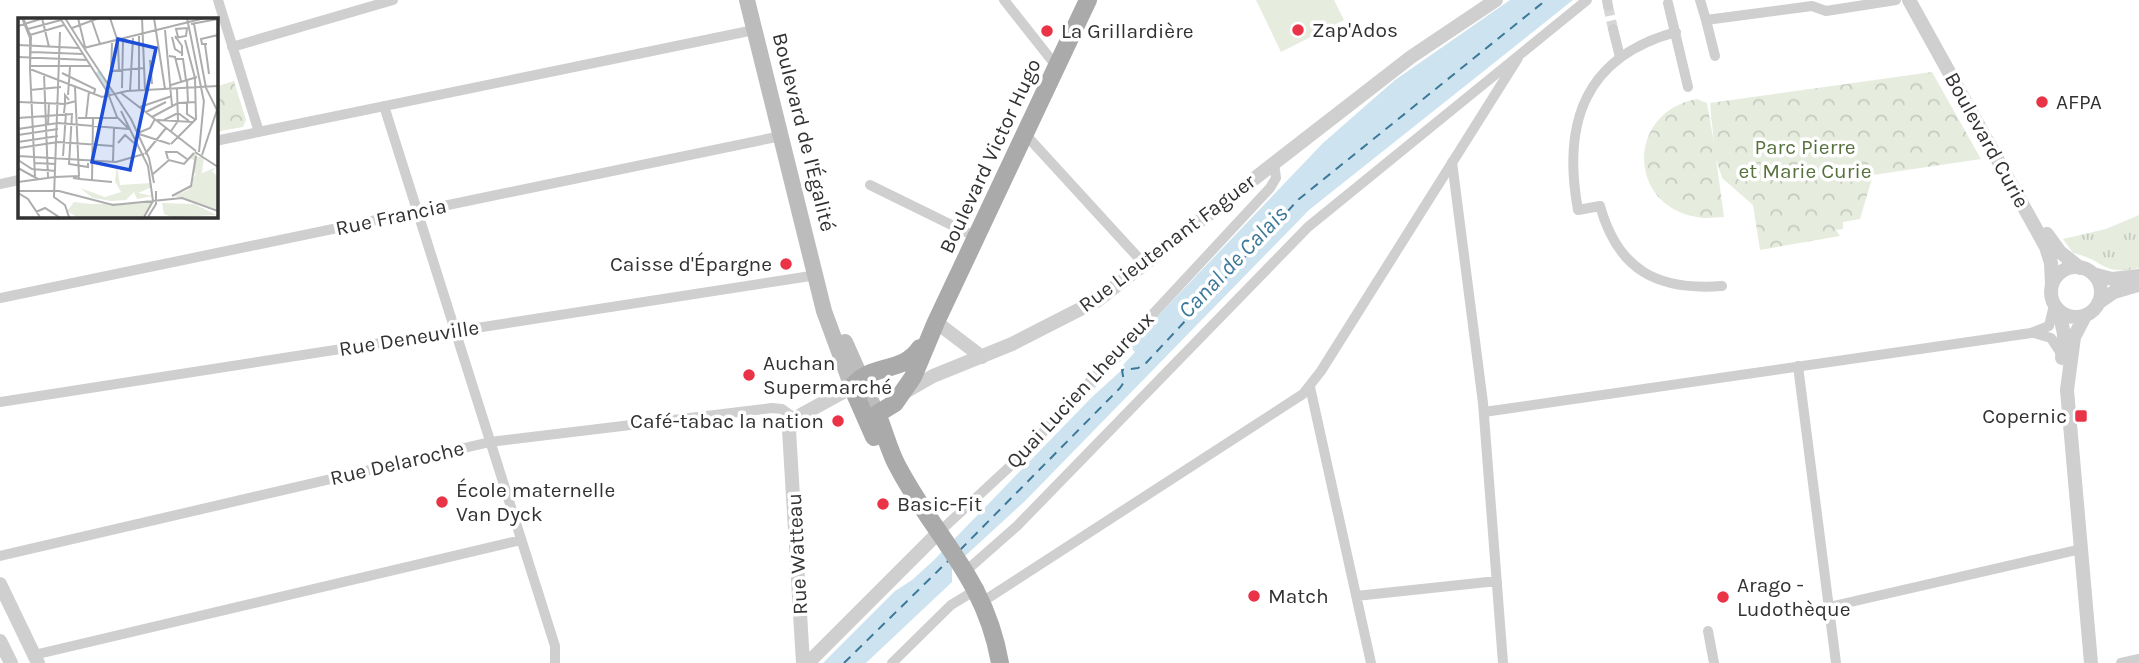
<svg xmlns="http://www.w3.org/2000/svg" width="2139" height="663" font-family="Karla,sans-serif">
<defs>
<pattern id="grass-tufts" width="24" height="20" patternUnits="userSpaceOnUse" patternTransform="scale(1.75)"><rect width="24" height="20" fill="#e6ecde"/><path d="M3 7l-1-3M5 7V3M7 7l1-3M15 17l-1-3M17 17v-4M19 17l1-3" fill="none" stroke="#c6cbbf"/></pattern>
<pattern id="forest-crowns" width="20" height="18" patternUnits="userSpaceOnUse" patternTransform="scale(1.75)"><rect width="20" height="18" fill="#e6ecde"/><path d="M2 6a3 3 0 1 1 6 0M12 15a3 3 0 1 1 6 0" fill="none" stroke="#c6cbbf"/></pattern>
</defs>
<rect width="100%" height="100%" fill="#fff"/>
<path fill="url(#grass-tufts)" d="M2139 215V268C2100 276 2106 260 2073 253L2063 239 2106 229Z"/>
<path fill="url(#forest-crowns)" d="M1932 72 1981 159 1873 175 1860 219 1843 222V229L1836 230 1840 236 1760 250 1753 205 1722 178 1716 158 1724 217C1715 217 1705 219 1697 217 1627 206 1626 112 1697 99L1707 103 1714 143 1710 103Z
M234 81 246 120 243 127 215 132V87Z"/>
<path fill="#e6ecde" d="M1256 0H1334L1344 20 1281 52Z"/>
<path fill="#cde3ef" d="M1510 0H1573L1309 210 1025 501 952 568V582L866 663H823L895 591 912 580 933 561 1091 398 1089 388 1323 143 1395 80Z"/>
<path fill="#fff" d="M1132 349 1135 352 1123 365 1125 367 1091 398 1090 393Z"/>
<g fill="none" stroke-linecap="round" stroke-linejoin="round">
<path stroke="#3c7899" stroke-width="2" stroke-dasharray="9 7" stroke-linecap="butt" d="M960 550 1120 388 1124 382 1122 370 1138 368 1146 363 1299 199 1546 0
M844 663 948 561"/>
<path stroke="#d6d6d6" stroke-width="10" stroke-dasharray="10 5" stroke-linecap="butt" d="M1608 6 1613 29"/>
<path stroke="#cfcfcf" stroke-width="10" d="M218 0 259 132
M1004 0 1057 67
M1607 0 1608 6
M1700 0 1706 20 1812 6 1826 11 1896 0
M1668 3 1688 87
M1706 20 1715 56
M1613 29 1620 57
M1676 32C1584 57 1562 123 1578 210L1600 206C1618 270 1657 291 1722 286
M232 47 393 0
M384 106 555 646V663
M1025 134 1145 265
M215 141 754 30
M1452 162 1483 403 1503 663
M0 184 19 180
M870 185 976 237
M0 298 781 136
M2034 333 2051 338 2062 355
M1798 366 1836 663
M1310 387 1371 663
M0 402 817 275
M1484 412 2031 333 2049 326 2054 305
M938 533 1018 459 1270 188 1276 178 1274 163
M0 556 490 442 772 408 782 409 803 424
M967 570 1017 526 1308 227 1587 0
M1356 596 1497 581
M982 602 1303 394 1321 371 1518 58
M1829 607 2081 549
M1708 631 1714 663
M34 655 521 540
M892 663 951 605 979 588
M2121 663 2139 659"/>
<path stroke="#cfcfcf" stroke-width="14" d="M1909 0 2046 247 2051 263 2052 285
M2047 234 2060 252 2080 268
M2051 292a25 25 0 1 1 50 0a25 25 0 1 1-50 0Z
M2093 274 2112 279 2139 276
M2098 303 2114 292 2138 285
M2059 311 2064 334 2062 358
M2085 316 2074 337 2067 390 2091 663
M936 322 982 357
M905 392 933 376 1012 344 1098 300 1411 57 1496 0
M0 584 38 663
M0 641 11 663
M803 663 789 430 801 415 852 387
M808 663 938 533"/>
<path stroke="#bcbcbc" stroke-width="16" d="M747 0 824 311 852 387
M845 342 877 414"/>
<path stroke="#aaa" stroke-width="18" d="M874 437 852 387C870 363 903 374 920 348
M1000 663C985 578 937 540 899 469 889 452 885 432 877 414L895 403 913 377 936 322 1088 0"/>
</g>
<g fill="#eb3347" stroke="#fff" stroke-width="2.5">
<circle cx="1298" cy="30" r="7"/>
<circle cx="1047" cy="31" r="7"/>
<circle cx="2042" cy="102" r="7"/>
<circle cx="786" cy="264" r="7"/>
<circle cx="749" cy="375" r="7"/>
<rect x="2074" y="409" width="14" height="14" rx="3.5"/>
<circle cx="838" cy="421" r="7"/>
<circle cx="442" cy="502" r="7"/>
<circle cx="883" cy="504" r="7"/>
<circle cx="1254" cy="596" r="7"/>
<circle cx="1723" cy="597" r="7"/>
</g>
<g text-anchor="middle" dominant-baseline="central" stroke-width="7" stroke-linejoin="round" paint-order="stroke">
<g font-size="21" fill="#323232" stroke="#fff" text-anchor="start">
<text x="1312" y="30">Zap'Ados</text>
<text x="1061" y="31">La Grillardière</text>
<text x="2056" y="102">AFPA</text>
<text x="772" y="264" text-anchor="end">Caisse d'Épargne</text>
<text x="763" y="363">Auchan<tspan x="763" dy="24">Supermarché</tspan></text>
<text x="2067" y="416" text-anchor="end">Copernic</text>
<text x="824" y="421" text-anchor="end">Café-tabac la nation</text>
<text x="456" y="490">École maternelle<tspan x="456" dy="24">Van Dyck</tspan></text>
<text x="897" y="504">Basic-Fit</text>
<text x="1737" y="585">Arago -<tspan x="1737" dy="24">Ludothèque</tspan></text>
<text x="1268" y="596">Match</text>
</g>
<g font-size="21" fill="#323232" stroke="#fff">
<text transform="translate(804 132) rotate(76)">Boulevard de l'Égalité</text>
<text transform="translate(1987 140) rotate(61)">Boulevard Curie</text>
<text transform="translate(990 156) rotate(-65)">Boulevard Victor Hugo</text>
<text transform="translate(391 217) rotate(-12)">Rue Francia</text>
<text transform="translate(1167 243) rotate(-37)">Rue Lieutenant Faguer</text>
<text transform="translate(409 338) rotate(-9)">Rue Deneuville</text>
<text transform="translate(1080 390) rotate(-47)">Quai Lucien Lheureux</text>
<text transform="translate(397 463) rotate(-13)">Rue Delaroche</text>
<text transform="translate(797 554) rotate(-93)">Rue Watteau</text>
</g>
<g font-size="21" fill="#57713d" stroke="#fff">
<text x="1805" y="147">Parc Pierre<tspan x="1805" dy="24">et Marie Curie</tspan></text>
</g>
<g font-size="23" font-style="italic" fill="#3c7899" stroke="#fff">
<text transform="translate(1233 262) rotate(-46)">Canal de Calais</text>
</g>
</g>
<g transform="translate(18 18)">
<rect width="200" height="200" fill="#fff"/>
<path d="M180 133 178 139H186L184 155 199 149 194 153 199 158V191L157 178 170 172 178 155 137 168 174 156 176 142 169 140ZM99 147 102 167 133 165 134 169 120 175 135 178 119 181 116 174 108 182 93 183 75 180 62 170 87 179 103 174 97 163ZM56 184 73 186 135 184 126 199H59L49 193Z" fill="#e6ecde"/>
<path d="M144 185 176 186 199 197 154 199 146 196Z" fill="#e6ecde"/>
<path fill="none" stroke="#cde3ef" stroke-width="3.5" d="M79 54 93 75"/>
<path fill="none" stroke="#adadad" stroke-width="2" d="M4 0 12 20V51L13 19 5 0M24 0 31 29M42 0 92 78M47 0 66 30M60 0 67 29M92 0 100 24 101 53M124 0 127 72M136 0 147 71M169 0 186 84M74 3 82 26M173 6 200 1M176 6 188 70 199 92 184 137M0 8 26 0M54 10 81 0M10 11 43 2M147 12 154 88M42 14 36 179 47 187 51 199M12 17 46 7M157 18 164 28V38M154 19 157 31 165 36M157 20 168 18 169 10 158 11 160 19M94 25 93 53 127 50M187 26 191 56M189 26H184L183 21 200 17M0 27 61 30M13 34 65 36M151 38 157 39 163 63M0 39 69 42M157 41H165L168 62M132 42 134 66M13 48H73M44 55 77 71 76 77M26 56 30 160M169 62 170 85M153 67 179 59M57 69 61 158M104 70 105 21M12 72 43 69M112 73 115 20M121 73V18M103 75 178 133M50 77 52 49M91 78 99 99 111 111M51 82 47 77V86L58 83M1 84 47 86 46 95M169 85V96L178 102M122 89 154 78M103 93 130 148 135 183 126 199M128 94 148 84M54 96 51 146 70 149V145M0 99 1 142M134 99 160 85 178 84M0 100 55 96M60 100H100M68 100 71 73M139 102 175 104M146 102 160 95 171 103M30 106 31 85M0 111 40 105 111 111M153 113 160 103 159 71M120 115 132 110 137 101M121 116 152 126M0 117 40 111M0 124 40 118M100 125 107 117 116 125M153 126 178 101 177 60 167 22M1 130 40 124 95 128M177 134 200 149M181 134 186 82M127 136 148 110M0 138 98 144 126 136M45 138 48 95M150 141 148 134H159L169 141M0 142 14 151 38 153M95 143 96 110M17 145 38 146M0 150 20 161M135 156 151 142 166 146 176 135M17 159 12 51 84 79 109 73 200 68M62 161 94 164M74 162 75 100M0 164 37 159 60 158 62 161 55 160M136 165 131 140 113 101 66 30 187 0M0 173H41L95 187 164 180 200 193M0 175 10 181 22 199M154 178 173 168 178 138M18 194 27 190 41 199M130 199 138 186V173"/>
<path fill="#1d4ed8" fill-opacity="0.15" stroke="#1d4ed8" stroke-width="3.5" d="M100 21 138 30 112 152 74 144Z"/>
<rect width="200" height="200" fill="none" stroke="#323232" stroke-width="3.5"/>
</g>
</svg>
